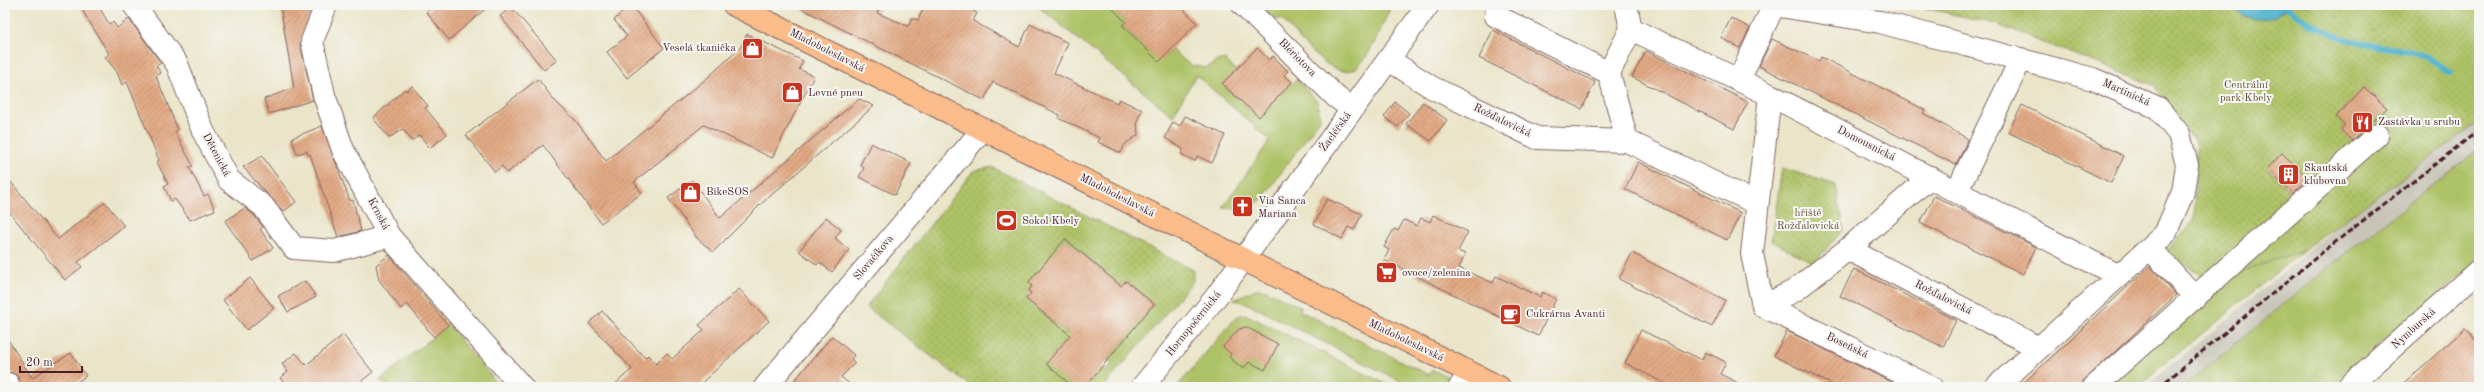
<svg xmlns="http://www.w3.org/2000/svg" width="2484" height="392" font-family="'Old Standard TT',serif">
<defs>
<pattern id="park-dots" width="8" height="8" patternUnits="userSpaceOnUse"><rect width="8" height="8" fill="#adc266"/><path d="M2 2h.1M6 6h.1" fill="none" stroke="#96a659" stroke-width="1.8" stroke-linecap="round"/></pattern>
<pattern id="building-hatch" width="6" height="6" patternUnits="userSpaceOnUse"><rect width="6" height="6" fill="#e2aa85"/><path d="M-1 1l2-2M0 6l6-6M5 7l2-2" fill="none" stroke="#b98a6d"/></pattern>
</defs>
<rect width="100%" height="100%" fill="#f6f6f2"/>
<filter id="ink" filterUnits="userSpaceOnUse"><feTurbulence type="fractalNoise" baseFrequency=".025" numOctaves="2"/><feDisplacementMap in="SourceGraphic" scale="8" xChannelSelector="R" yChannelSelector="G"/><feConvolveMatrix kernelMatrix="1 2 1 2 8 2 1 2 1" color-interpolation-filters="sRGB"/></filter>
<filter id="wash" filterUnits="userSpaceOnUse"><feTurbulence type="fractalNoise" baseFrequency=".012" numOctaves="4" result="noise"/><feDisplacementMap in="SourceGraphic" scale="16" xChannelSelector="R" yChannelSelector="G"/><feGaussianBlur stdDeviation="0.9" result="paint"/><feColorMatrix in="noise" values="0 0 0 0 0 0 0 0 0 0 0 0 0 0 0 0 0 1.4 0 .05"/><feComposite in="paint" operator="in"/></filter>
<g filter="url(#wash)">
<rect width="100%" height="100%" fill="#eae5c9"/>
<path fill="#c8c4b8" d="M2479 110V149L2334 263 2183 387H2145L2309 251 2406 167Z"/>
<path fill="#adc266" stroke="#7c7048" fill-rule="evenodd" d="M1036 5H1109L1126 22 1122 26 1159 61 1172 50 1190 65 1206 68 1219 60H1225L1236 70 1222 84 1258 117 1296 79 1318 102 1320 119 1262 199C1249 211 1240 210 1223 207L1270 140 1196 75 1173 116Z
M1258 5H1392C1383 22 1372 55 1357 67 1334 86 1295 33 1281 18L1275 20Z
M2479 149V260L2331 387H2183L2334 263Z
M2305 249 2137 387H2101L2211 283Z
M1256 289 1266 290 1301 307 1300 311 1429 375 1433 370 1447 376 1449 387H1412L1244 302 1233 300Z
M1245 314 1392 387H1199L1194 382 1190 387H1177L1236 317ZM1245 328 1266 338 1231 354 1224 347 1239 329Z
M448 325 500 387H387L380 380Z"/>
<path fill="url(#park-dots)" stroke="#7c7048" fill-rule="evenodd" d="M1913 5H2232L2247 18 2282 13 2289 5H2479V122L2305 249 2211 283 2166 251 2194 220 2196 144 2153 85 1995 24ZM2364 87 2386 108 2354 142 2341 130 2345 125 2336 116ZM2282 154 2309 180 2294 195 2268 169Z
M992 167 1193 270V281L1104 387H1085L1095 375 1097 365 1105 372 1112 364 1104 358 1110 350 1113 353 1154 304 1126 281 1121 286 1065 239 1029 283 1032 286 1026 299 1077 341 1073 387H972L866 307 973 171Z
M1782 168 1836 185 1844 229 1814 263 1771 241Z"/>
<path fill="#4eb4cd" stroke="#4c6a7c" d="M2232 5H2289C2274 24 2246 24 2232 5Z"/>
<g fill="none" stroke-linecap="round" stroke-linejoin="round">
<path stroke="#4eb4cd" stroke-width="6" d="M2284 5C2307 24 2335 38 2364 44 2403 51 2417 46 2450 73"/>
</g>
<g id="blocks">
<path fill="url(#building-hatch)" d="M79 5H98L109 24 113 22 117 28 129 19 161 63 156 66 161 73 156 76 178 130 175 132 193 166 189 167 204 196 208 194 215 210 190 220 175 199 171 201 164 186 168 184 157 162 159 160 127 82 122 85 117 72 105 57 109 54Z
M280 5H313L300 43 313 100 269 114 264 99 294 88Z
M434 5H490L449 40 426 12Z
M631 5 664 48 627 78 607 52 627 36 614 20Z
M794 5H881L877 13 908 26 912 18 918 20 925 5H961L977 13 973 21 1019 47 1030 24 1068 43 1054 73 1117 103 1119 99 1142 110 1137 120 1138 135 1125 144 1121 153 1098 142 1100 138 1058 118 1060 115 993 82 984 100Z
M1109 5H1179L1197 23 1159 62 1122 25 1126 22Z
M511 7 557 60 544 70 500 16Z
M1731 18 1750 28 1740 48 1721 38Z
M1493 30 1595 82 1582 109 1479 58Z
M747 34 803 61 799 69 814 76 772 158 704 125 634 182 642 193 601 223 543 145 507 173 502 166 495 172 466 135 538 79 553 99 576 121 606 161 705 80 740 48Z
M1772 39 1819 61 1821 57 1925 110 1923 113 1968 139 1956 165 1759 66Z
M1257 48 1269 60 1273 56 1288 71 1284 75 1292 82 1259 117 1222 84Z
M1646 51 1748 102 1734 129 1632 77Z
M412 86 428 106 425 108 447 134 430 148 419 135 412 141 403 129 389 138 373 118 405 89 407 91Z
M2364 87 2387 108 2352 141 2341 130 2345 125 2336 117Z
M859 99 874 106 761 204 713 252 697 238 668 198 692 180 720 218Z
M1395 102 1409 113 1398 127 1384 117Z
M1423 102 1447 120 1431 141 1406 124Z
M2022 105 2124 156 2111 183 2008 132Z
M1185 116 1225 135 1212 163 1197 156 1195 161 1181 154 1183 149 1165 138 1173 122 1180 126Z
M322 126 350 201 353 200 361 231 338 237 310 154 308 155 307 151 297 154 292 138Z
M871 143 911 163 895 195 859 177 864 168 860 165Z
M2282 153 2309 179 2293 193 2268 168Z
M262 156 296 202 283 212 243 167Z
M1638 162 1741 213 1727 240 1625 189Z
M5 175 58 239 105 202 124 226 78 262 82 267 65 280 5 207Z
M1934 196 2036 247 2023 274 1920 223Z
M1327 199 1362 214 1354 230 1348 227 1342 239 1314 224Z
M245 208 254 215 263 227 260 229 273 248 253 261 225 221Z
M1433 215 1468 232 1458 251 1465 254 1459 268 1493 283 1496 276 1540 297 1542 292 1556 299 1538 336 1384 260 1389 250 1384 247 1394 229 1398 231 1404 220 1417 226 1421 218 1430 222Z
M826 217 841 230 835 238 849 250 832 272 819 262 817 265 799 251Z
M1065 239 1121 286 1126 281 1154 304 1085 387H1073L1046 364 1070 335 1026 299 1031 293 1028 291 1032 286 1028 283Z
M1632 253 1725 300 1712 327 1619 279Z
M389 255 448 325 434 337 407 304 401 309 379 280 376 265Z
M2150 266 2176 295 2077 387H2019Z
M1854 269 1956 320 1943 347 1840 296Z
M250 278 274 308 247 330 223 300Z
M305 281 316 297 288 312 278 296Z
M739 289 769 321 697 387H612L632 369 589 323 602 311 645 358 648 355 656 364 667 353 672 359 704 330 699 325Z
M1246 327 1278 344 1265 370 1249 362 1243 369 1229 357 1231 354 1223 347 1239 329Z
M2465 329 2479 344V377L2467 387H2399Z
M1641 330 1702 360 1705 352 1726 362 1720 374 1746 387H1672L1625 363Z
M1787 331 1902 387H1837L1774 356Z
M5 335 32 378 71 353 86 376 70 387H20L18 377 13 373 5 372Z
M343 335 373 372 354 387H287L280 378 288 372 282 364 296 353 306 365Z
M832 336 854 355 851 359 855 363 841 377 853 387H789Z"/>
</g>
</g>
<g filter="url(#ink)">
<use href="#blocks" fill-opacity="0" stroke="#826462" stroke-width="1"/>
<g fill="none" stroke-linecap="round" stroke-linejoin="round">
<defs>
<path id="minor" d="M134 5 177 64 203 131 229 180 263 206 294 248 334 251 389 236
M326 5 312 41 324 95 343 150 389 236 522 387
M1243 5 1336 97 1352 109
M1497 5 1496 16 1609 73 1627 141 1756 203
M1626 5 1631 29 1770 95 2119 276
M1774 5 1880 22 2093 79 2158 108 2179 134 2187 165 2183 192 2165 234 1996 387
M1389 60 1433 88 1537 138 1627 141
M1609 73 1631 29
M1739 80 1774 5
M1957 191 2021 59
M2150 248 2194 296
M1848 249 2039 348
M1763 306 1752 254 1770 95
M1763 306 1794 291 1848 249 1930 177
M1763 306 1931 387
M5 386 8 384
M765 387 983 129
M1142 387 1216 297 1428 5
M1460 387 1470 373
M2094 387 2377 135
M2348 387 2479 270"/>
<path id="major" d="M734 5 1499 387"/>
</defs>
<use href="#minor" stroke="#826462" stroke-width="24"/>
<use href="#major" stroke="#826462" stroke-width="24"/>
<use href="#minor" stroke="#fff" stroke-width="22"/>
<use href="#major" stroke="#f9bc8a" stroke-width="22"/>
<path stroke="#4a1f2b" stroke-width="3" stroke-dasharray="6 3" stroke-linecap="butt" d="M2159 387 2324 251 2479 130"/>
</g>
</g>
<defs>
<symbol id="shop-square" viewBox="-11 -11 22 22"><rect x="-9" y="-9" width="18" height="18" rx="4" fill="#c8321e" stroke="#f6f6f2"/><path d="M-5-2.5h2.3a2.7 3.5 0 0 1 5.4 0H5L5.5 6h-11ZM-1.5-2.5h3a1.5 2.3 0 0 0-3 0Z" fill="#fff"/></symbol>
<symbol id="restaurant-square" viewBox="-11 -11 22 22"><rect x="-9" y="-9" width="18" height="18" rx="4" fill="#c8321e" stroke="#f6f6f2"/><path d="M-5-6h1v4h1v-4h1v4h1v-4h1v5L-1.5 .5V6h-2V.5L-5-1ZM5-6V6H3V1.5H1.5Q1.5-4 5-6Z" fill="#fff"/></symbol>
<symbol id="building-square" viewBox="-11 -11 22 22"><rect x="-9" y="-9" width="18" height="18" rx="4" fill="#c8321e" stroke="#f6f6f2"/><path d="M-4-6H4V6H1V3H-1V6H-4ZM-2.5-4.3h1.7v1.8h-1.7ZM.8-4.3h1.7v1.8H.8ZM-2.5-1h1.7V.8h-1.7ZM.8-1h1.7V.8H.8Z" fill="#fff"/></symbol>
<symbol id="church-square" viewBox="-11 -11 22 22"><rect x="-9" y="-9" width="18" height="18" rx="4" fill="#c8321e" stroke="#f6f6f2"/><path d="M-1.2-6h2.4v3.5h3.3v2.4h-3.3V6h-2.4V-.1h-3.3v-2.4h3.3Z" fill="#fff"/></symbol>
<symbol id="stadium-square" viewBox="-11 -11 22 22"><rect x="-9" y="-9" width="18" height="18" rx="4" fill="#c8321e" stroke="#f6f6f2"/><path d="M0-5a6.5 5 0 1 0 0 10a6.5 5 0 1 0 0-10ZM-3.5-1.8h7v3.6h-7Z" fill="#fff"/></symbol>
<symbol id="supermarket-square" viewBox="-11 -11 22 22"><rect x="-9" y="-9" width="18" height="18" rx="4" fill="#c8321e" stroke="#f6f6f2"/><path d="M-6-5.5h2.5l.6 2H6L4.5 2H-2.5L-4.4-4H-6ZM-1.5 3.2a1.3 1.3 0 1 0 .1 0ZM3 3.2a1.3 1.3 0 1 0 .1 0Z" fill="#fff"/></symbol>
<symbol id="cafe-square" viewBox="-11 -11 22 22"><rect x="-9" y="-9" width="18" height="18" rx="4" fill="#c8321e" stroke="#f6f6f2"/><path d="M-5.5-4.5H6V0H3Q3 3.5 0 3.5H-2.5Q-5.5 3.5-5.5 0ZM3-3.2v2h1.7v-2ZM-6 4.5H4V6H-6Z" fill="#fff"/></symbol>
</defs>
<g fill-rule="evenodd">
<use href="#shop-square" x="740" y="36" width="25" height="25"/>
<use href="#shop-square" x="780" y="80" width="25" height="25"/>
<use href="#restaurant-square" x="2350" y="110" width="25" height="25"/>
<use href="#building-square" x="2276" y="162" width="25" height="25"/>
<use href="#shop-square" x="678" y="180" width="25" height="25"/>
<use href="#church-square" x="1230" y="194" width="25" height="25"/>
<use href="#stadium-square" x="994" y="208" width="25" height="25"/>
<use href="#supermarket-square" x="1374" y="260" width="25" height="25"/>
<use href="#cafe-square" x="1498" y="302" width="25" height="25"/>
</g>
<g text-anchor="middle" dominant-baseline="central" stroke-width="4" stroke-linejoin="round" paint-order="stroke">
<g font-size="11" fill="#4a1f2b" stroke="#f6f6f2" text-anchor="start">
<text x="736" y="48" text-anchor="end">Veselá tkanička</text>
<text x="808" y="93">Levné pneu</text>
<text x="2378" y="122">Zastávka u srubu</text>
<text x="2304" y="168">Skautská<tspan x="2304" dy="13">klubovna</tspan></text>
<text x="706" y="192">BikeSOS</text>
<text x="1258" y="201">Via Sanca<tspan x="1258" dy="13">Mariana</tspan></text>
<text x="1022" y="221">Sokol Kbely</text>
<text x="1402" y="273">ovoce/zelenina</text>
<text x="1526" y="314">Cukrárna Avanti</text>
</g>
<g font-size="11" fill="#4a1f2b" stroke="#f6f6f2">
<text transform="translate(827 51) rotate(27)">Mladoboleslavská</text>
<text transform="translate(1297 58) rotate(45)">Blériotova</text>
<text transform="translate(2126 93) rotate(24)">Martinická</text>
<text transform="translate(1502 121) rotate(26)">Rožďalovická</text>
<text transform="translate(1336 132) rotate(-54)">Žacléřská</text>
<text transform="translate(1866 144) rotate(27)">Domousnická</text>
<text transform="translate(216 155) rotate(62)">Dětenická</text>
<text transform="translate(1117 196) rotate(27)">Mladoboleslavská</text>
<text transform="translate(378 214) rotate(62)">Krnská</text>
<text transform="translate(874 258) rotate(-50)">Slovačíkova</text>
<text transform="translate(1943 298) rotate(27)">Rožďalovická</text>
<text transform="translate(1194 324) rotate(-51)">Hornopočernická</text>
<text transform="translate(2414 329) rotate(-42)">Nymburská</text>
<text transform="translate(1406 341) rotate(26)">Mladoboleslavská</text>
<text transform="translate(1847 346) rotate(26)">Boseňská</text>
</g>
<g font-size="11" fill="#68503d" stroke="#f6f6f2">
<text x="2246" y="85">Centrální<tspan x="2246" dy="13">park Kbely</tspan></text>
<text x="1808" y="213">hřiště<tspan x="1808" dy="13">Rožďalovická</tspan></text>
</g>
</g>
<rect width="2484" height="392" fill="none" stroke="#f6f6f2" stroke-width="20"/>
<path d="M20 366v6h62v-6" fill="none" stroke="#4a1f2b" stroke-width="2"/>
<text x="26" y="366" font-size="12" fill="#4a1f2b" stroke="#f6f6f2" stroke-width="3" paint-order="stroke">20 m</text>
</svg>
